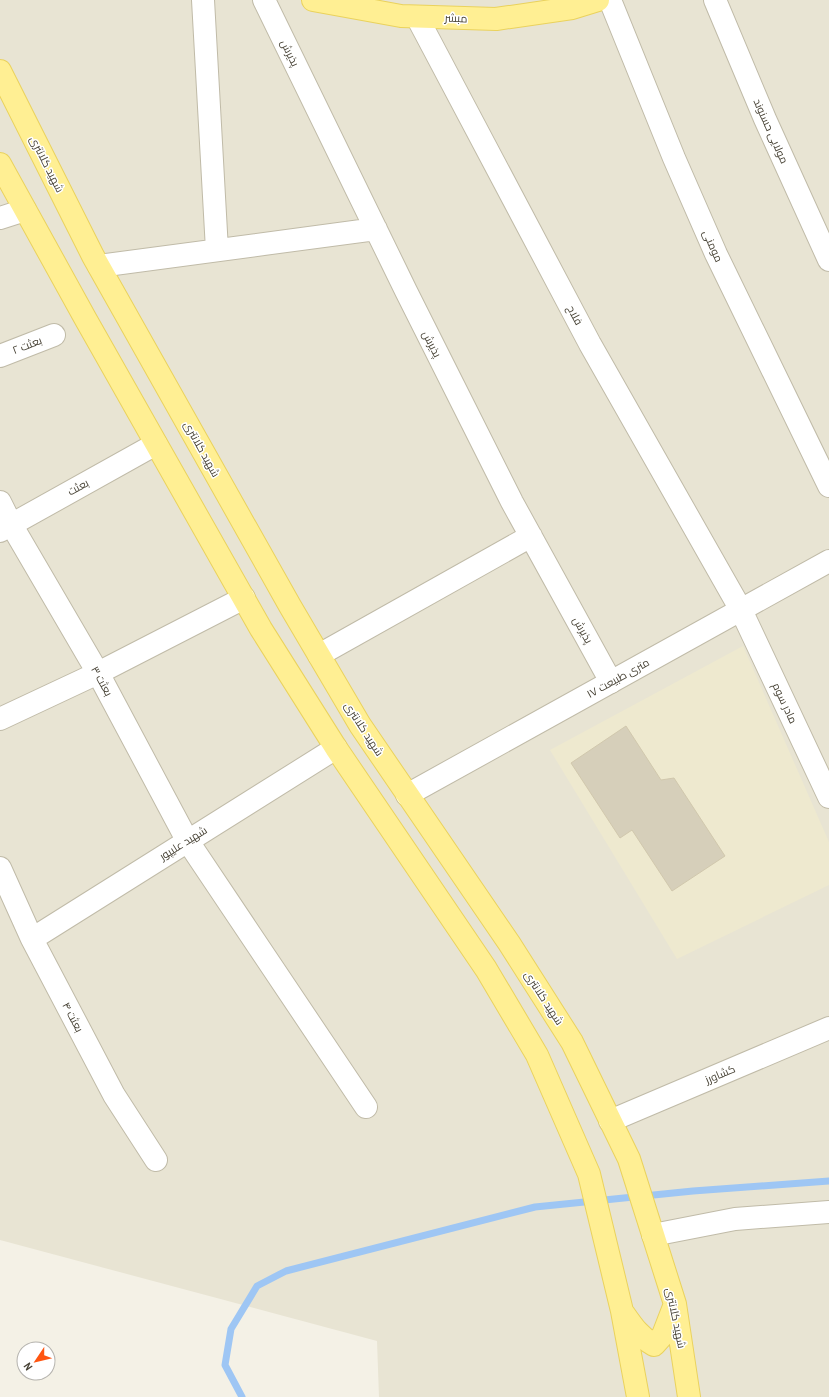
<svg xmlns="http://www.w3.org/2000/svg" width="829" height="1397" font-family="'Archivo Narrow',Cairo,sans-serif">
<rect width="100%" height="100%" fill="#f4f1e6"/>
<path fill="#e8e4d3" d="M0 0H829V1397H379L377 1341 0 1240Z"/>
<path fill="#eee9cf" d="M743 646 829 842V885L677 959 550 750Z"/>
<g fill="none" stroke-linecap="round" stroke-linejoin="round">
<path stroke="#9ec6f4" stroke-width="7" d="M242 1397 225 1365 231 1329 257 1286 286 1271 535 1207 693 1191 829 1181"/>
</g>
<path fill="#d6cfba" stroke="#d1c8ad" d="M626 726 661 780 674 778 725 856 672 891 632 830 620 838 571 763Z"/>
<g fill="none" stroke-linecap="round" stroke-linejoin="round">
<defs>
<path id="minor" d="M203 0 217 250
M264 0 406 291 512 502 611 682
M610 0 674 158 716 254 829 486
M715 0 765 119 829 260
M417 17 590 344 741 610 829 797
M0 218 25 210
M99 266 376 229
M0 356 54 335
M0 502 11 524 98 673 187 840 366 1107
M319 655 531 536
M0 719 98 673 244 598
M0 868 32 939 114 1095 156 1160
M32 939 336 748"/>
<path id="tertiary" d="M0 531 156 444
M407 795 829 561
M610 1121 829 1028
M653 1235 735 1219 829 1212"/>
<path id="primary" d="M313 0 401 16 496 19 572 8 598 0
M0 71 93 256 290 606 360 725 509 943 572 1042 629 1159 675 1304 689 1397
M0 164 85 318 261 629 336 748 486 969 537 1055 589 1174 622 1311 638 1397
M624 1314C633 1327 640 1337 654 1345L663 1335 675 1304"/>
</defs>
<use href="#minor" stroke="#c0bba8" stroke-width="24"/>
<use href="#tertiary" stroke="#c0bba8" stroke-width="24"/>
<use href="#primary" stroke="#ead25d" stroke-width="24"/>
<use href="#minor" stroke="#fff" stroke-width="22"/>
<use href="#tertiary" stroke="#fff" stroke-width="22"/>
<use href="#primary" stroke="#ffef93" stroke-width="22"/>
</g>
<g text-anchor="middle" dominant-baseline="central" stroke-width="3" stroke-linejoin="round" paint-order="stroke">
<g font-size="11" fill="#474235" stroke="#fff">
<text transform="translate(456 18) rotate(2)">مبشر</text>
<text transform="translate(290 53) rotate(64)">پذیرش</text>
<text transform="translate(771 131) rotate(66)">مولایی حسنوند</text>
<text transform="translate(47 164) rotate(63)">شهید کلانتری</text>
<text transform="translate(713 246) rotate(66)">مومنی</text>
<text transform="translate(575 315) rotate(62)">فلاح</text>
<text transform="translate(432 344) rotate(63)">پذیرش</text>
<text transform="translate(27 345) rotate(-21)">بعثت ۲</text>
<text transform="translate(202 449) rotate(61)">شهید کلانتری</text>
<text transform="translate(78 487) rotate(-29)">بعثت</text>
<text transform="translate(583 630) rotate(61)">پذیرش</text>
<text transform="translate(618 678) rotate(-29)">۱۷ متری طبیعت</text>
<text transform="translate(102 681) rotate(61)">بعثت ۳</text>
<text transform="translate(785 703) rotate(65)">مادر سوم</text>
<text transform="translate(364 729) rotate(57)">شهید کلانتری</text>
<text transform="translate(183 843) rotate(-32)">شهید علیپور</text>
<text transform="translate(544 998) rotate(57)">شهید کلانتری</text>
<text transform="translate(73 1017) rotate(62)">بعثت ۴</text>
<text transform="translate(720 1074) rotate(-23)">کشاورز</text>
<text transform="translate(676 1318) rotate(78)">شهید کلانتری</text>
</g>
</g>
<g transform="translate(36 1361) rotate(235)"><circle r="19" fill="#ffffff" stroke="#b5b3ae"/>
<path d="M0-3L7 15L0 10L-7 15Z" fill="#ff5511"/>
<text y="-6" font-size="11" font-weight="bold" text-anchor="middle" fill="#474235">N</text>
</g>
</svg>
